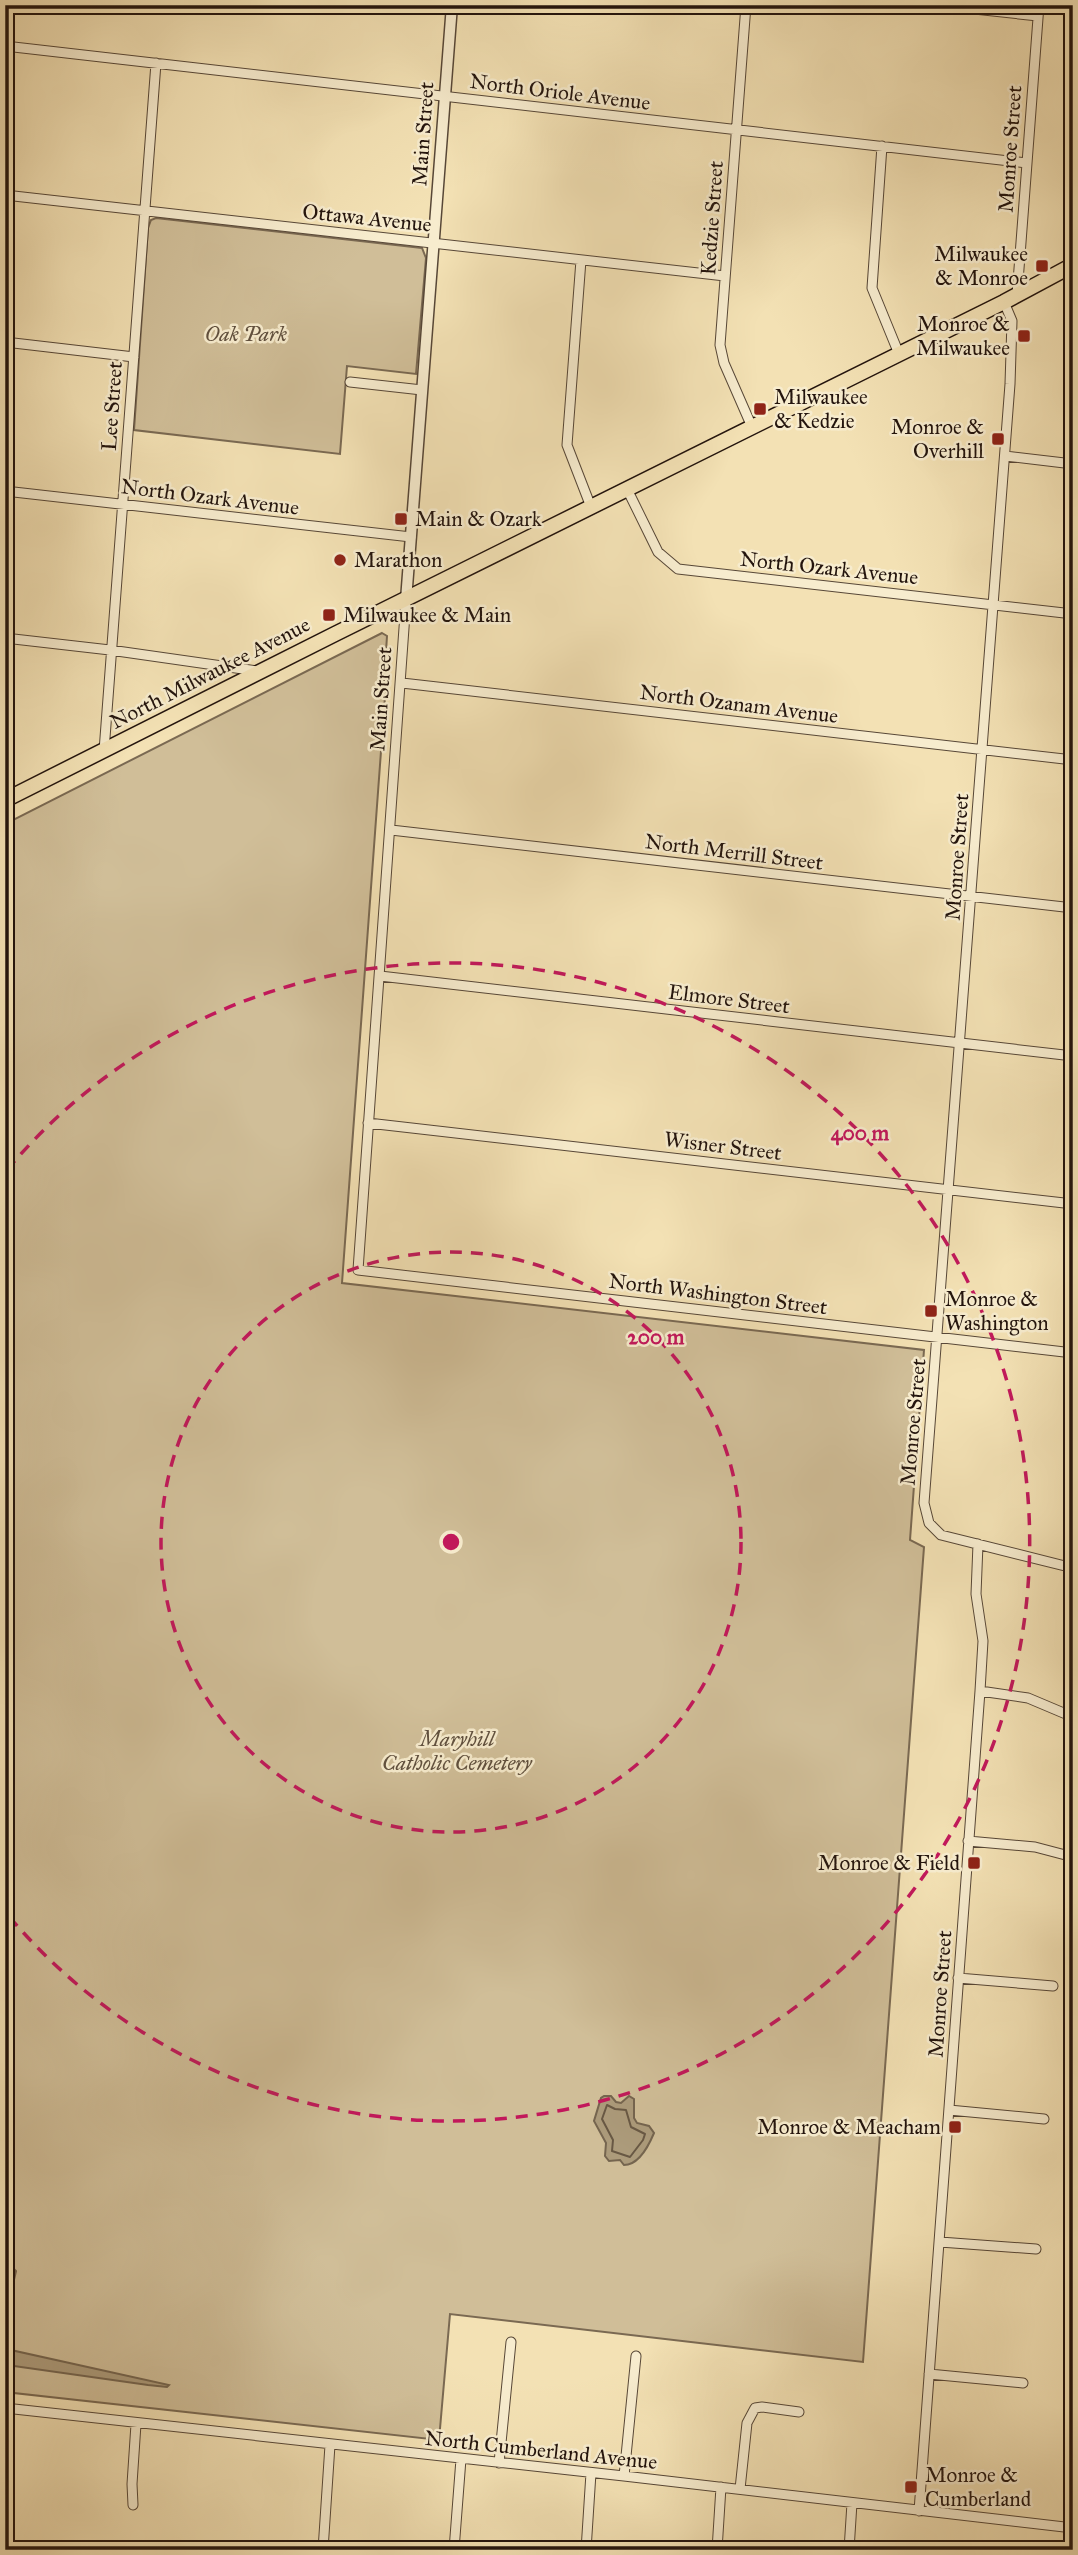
<svg xmlns="http://www.w3.org/2000/svg" width="1078" height="2555" font-family="'IM FELL Great Primer',serif">
<rect width="100%" height="100%" fill="#f3e1b4"/>
<filter id="stains"><feTurbulence type="fractalNoise" baseFrequency=".00286" numOctaves="4"/><feColorMatrix values="0 0 0 0 .2 0 0 0 0 .09 0 0 0 0 .02 0 0 0 .5 -.17"/></filter>
<radialGradient id="worn" r=".72"><stop offset=".6" stop-color="#630" stop-opacity="0"/><stop offset="1" stop-color="#630" stop-opacity=".3"/></radialGradient>
<path fill="#d0be98" stroke="#7a6952" stroke-width="2" d="M156 218 422 248 426 258 416 374 347 366 340 454 134 430 148 228 151 220Z
M382 633 387 636 384 682 386 683 342 1283 924 1350 910 1540 924 1547 863 2362 450 2314 439 2440 5 2392V824Z"/>
<path fill="#ac9b7b" stroke="#75654f" stroke-width="2" d="M604 2096H611L616 2102 621 2103 629 2096 634 2099V2118L637 2123 649 2126 654 2133C649 2145 639 2165 624 2165L620 2160 609 2161 605 2156 606 2143 594 2121 601 2098Z
M13 2268 16 2271 9 2302 6 2344 11 2350 169 2385 167 2387 148 2385 14 2366 5 2369V2269Z"/>
<g fill="none" stroke-linecap="round" stroke-linejoin="round">
<path stroke="#685844" stroke-width="2" d="M607 2105 615 2109 626 2110 631 2127 645 2134 643 2140 630 2157 612 2151 613 2140 602 2119Z"/>
<defs>
<path id="minor" d="M746 5 720 345 724 363 752 427
M937 5 1038 16
M5 46 1027 163
M882 146 872 288 899 354
M5 195 725 276
M581 260 567 445 591 507
M1017 295 1039 5
M1004 302 1012 321 1010 384 924 1503 929 1523 941 1535 1073 1568
M5 342 134 357
M350 382 422 390
M1005 456 1073 464
M627 489 658 552 678 569 1073 614
M5 491 411 537
M406 600 358 1270 1073 1353
M5 638 110 650 257 671
M402 683 1073 760
M104 751 156 63
M391 830 1073 908
M380 976 1073 1056
M368 1123 1073 1204
M980 1691 1028 1698 1073 1717
M968 1841 1035 1847 1073 1857
M958 1978 1053 1986
M949 2110 1044 2119
M940 2242 1036 2249
M929 2374 1023 2383
M5 2408 624 2476 1073 2528
M499 2463 511 2342
M624 2476 636 2356
M740 2489 747 2423 755 2408 762 2407 799 2412
M133 2505 132 2484 136 2424
M919 2511 980 1691 983 1641 976 1594 978 1544
M323 2550 330 2445
M454 2550 461 2459
M586 2550 591 2473
M717 2550 721 2487
M849 2550 852 2503"/>
<path id="tertiary" d="M406 600 452 5"/>
<path id="primary" d="M5 800 335 634 1004 302 1073 265"/>
</defs>
<use href="#minor" stroke="#574737" stroke-width="11"/>
<use href="#tertiary" stroke="#574737" stroke-width="13"/>
<use href="#primary" stroke="#23140d" stroke-width="17"/>
<use href="#minor" stroke="#f7ecce" stroke-width="9"/>
<use href="#tertiary" stroke="#f7ecce" stroke-width="10"/>
<use href="#primary" stroke="#f3e1b4" stroke-width="14"/>
</g>
<g fill="none" stroke="#c2185b" stroke-width="3.5" stroke-dasharray="12 9">
<circle cx="451" cy="1542" r="290"/>
<path d="M7 1170A579 579 0 1 1 7 1914"/>
</g>
<g fill="#8f2418" stroke="#f7ecce" stroke-width="2.5">
<rect x="1035" y="259" width="14" height="14" rx="3.5"/>
<rect x="1017" y="329" width="14" height="14" rx="3.5"/>
<rect x="753" y="402" width="14" height="14" rx="3.5"/>
<rect x="991" y="432" width="14" height="14" rx="3.5"/>
<rect x="394" y="512" width="14" height="14" rx="3.5"/>
<circle cx="340" cy="560" r="7"/>
<rect x="322" y="608" width="14" height="14" rx="3.5"/>
<rect x="924" y="1304" width="14" height="14" rx="3.5"/>
<rect x="967" y="1856" width="14" height="14" rx="3.5"/>
<rect x="948" y="2120" width="14" height="14" rx="3.5"/>
<rect x="904" y="2480" width="14" height="14" rx="3.5"/>
</g>
<g text-anchor="middle" dominant-baseline="central" stroke-width="5" stroke-linejoin="round" paint-order="stroke">
<g font-size="21" fill="#23140d" stroke="#f7ecce">
<text transform="translate(560 92) rotate(7)">North Oriole Avenue</text>
<text transform="translate(423 134) rotate(-86)">Main Street</text>
<text transform="translate(1010 149) rotate(-86)">Monroe Street</text>
<text transform="translate(367 218) rotate(6)">Ottawa Avenue</text>
<text transform="translate(712 218) rotate(-86)">Kedzie Street</text>
<text transform="translate(112 406) rotate(-86)">Lee Street</text>
<text transform="translate(210 497) rotate(7)">North Ozark Avenue</text>
<text transform="translate(829 568) rotate(6)">North Ozark Avenue</text>
<text transform="translate(210 673) rotate(-27)">North Milwaukee Avenue</text>
<text transform="translate(381 699) rotate(-86)">Main Street</text>
<text transform="translate(739 704) rotate(7)">North Ozanam Avenue</text>
<text transform="translate(734 852) rotate(7)">North Merrill Street</text>
<text transform="translate(957 857) rotate(-86)">Monroe Street</text>
<text transform="translate(729 999) rotate(7)">Elmore Street</text>
<text transform="translate(723 1146) rotate(7)">Wisner Street</text>
<text transform="translate(718 1294) rotate(7)">North Washington Street</text>
<text transform="translate(913 1422) rotate(-85)">Monroe Street</text>
<text transform="translate(940 1994) rotate(-86)">Monroe Street</text>
<text transform="translate(541 2450) rotate(6)">North Cumberland Avenue</text>
</g>
<g font-size="21" fill="#23140d" stroke="#f7ecce" text-anchor="start">
<text x="1028" y="254" text-anchor="end">Milwaukee<tspan x="1028" dy="24">&amp; Monroe</tspan></text>
<text x="1010" y="324" text-anchor="end">Monroe &amp;<tspan x="1010" dy="24">Milwaukee</tspan></text>
<text x="774" y="397">Milwaukee<tspan x="774" dy="24">&amp; Kedzie</tspan></text>
<text x="984" y="427" text-anchor="end">Monroe &amp;<tspan x="984" dy="24">Overhill</tspan></text>
<text x="415" y="519">Main &amp; Ozark</text>
<text x="354" y="560">Marathon</text>
<text x="343" y="615">Milwaukee &amp; Main</text>
<text x="945" y="1299">Monroe &amp;<tspan x="945" dy="24">Washington</tspan></text>
<text x="960" y="1863" text-anchor="end">Monroe &amp; Field</text>
<text x="941" y="2127" text-anchor="end">Monroe &amp; Meacham</text>
<text x="925" y="2475">Monroe &amp;<tspan x="925" dy="24">Cumberland</tspan></text>
</g>
<g font-size="21" font-style="italic" fill="#60503e" stroke="#f7ecce">
<text x="246" y="334">Oak Park</text>
<text x="457" y="1739">Maryhill<tspan x="457" dy="24">Catholic Cemetery</tspan></text>
</g>
</g>
<circle cx="451" cy="1542" r="10" fill="#c2185b" stroke="#f7ecce" stroke-width="3.5"/>
<g font-size="21" text-anchor="middle" font-weight="bold" fill="#c2185b" stroke="#f7ecce" stroke-width="5" stroke-linejoin="round" paint-order="stroke">
<text x="860" y="1140">400 m</text>
<text x="656" y="1344">200 m</text>
</g>
<rect width="1078" height="2555" fill="none" stroke="#f3e1b4" stroke-width="28"/>
<rect x="7" y="7" width="1064" height="2541" fill="none" stroke="#23140d" stroke-width="3.5"/>
<rect x="14" y="14" width="1050" height="2527" fill="none" stroke="#23140d" stroke-width="2"/>
<rect width="100%" height="100%" filter="url(#stains)"/>
<rect width="100%" height="100%" fill="url(#worn)"/>
</svg>
